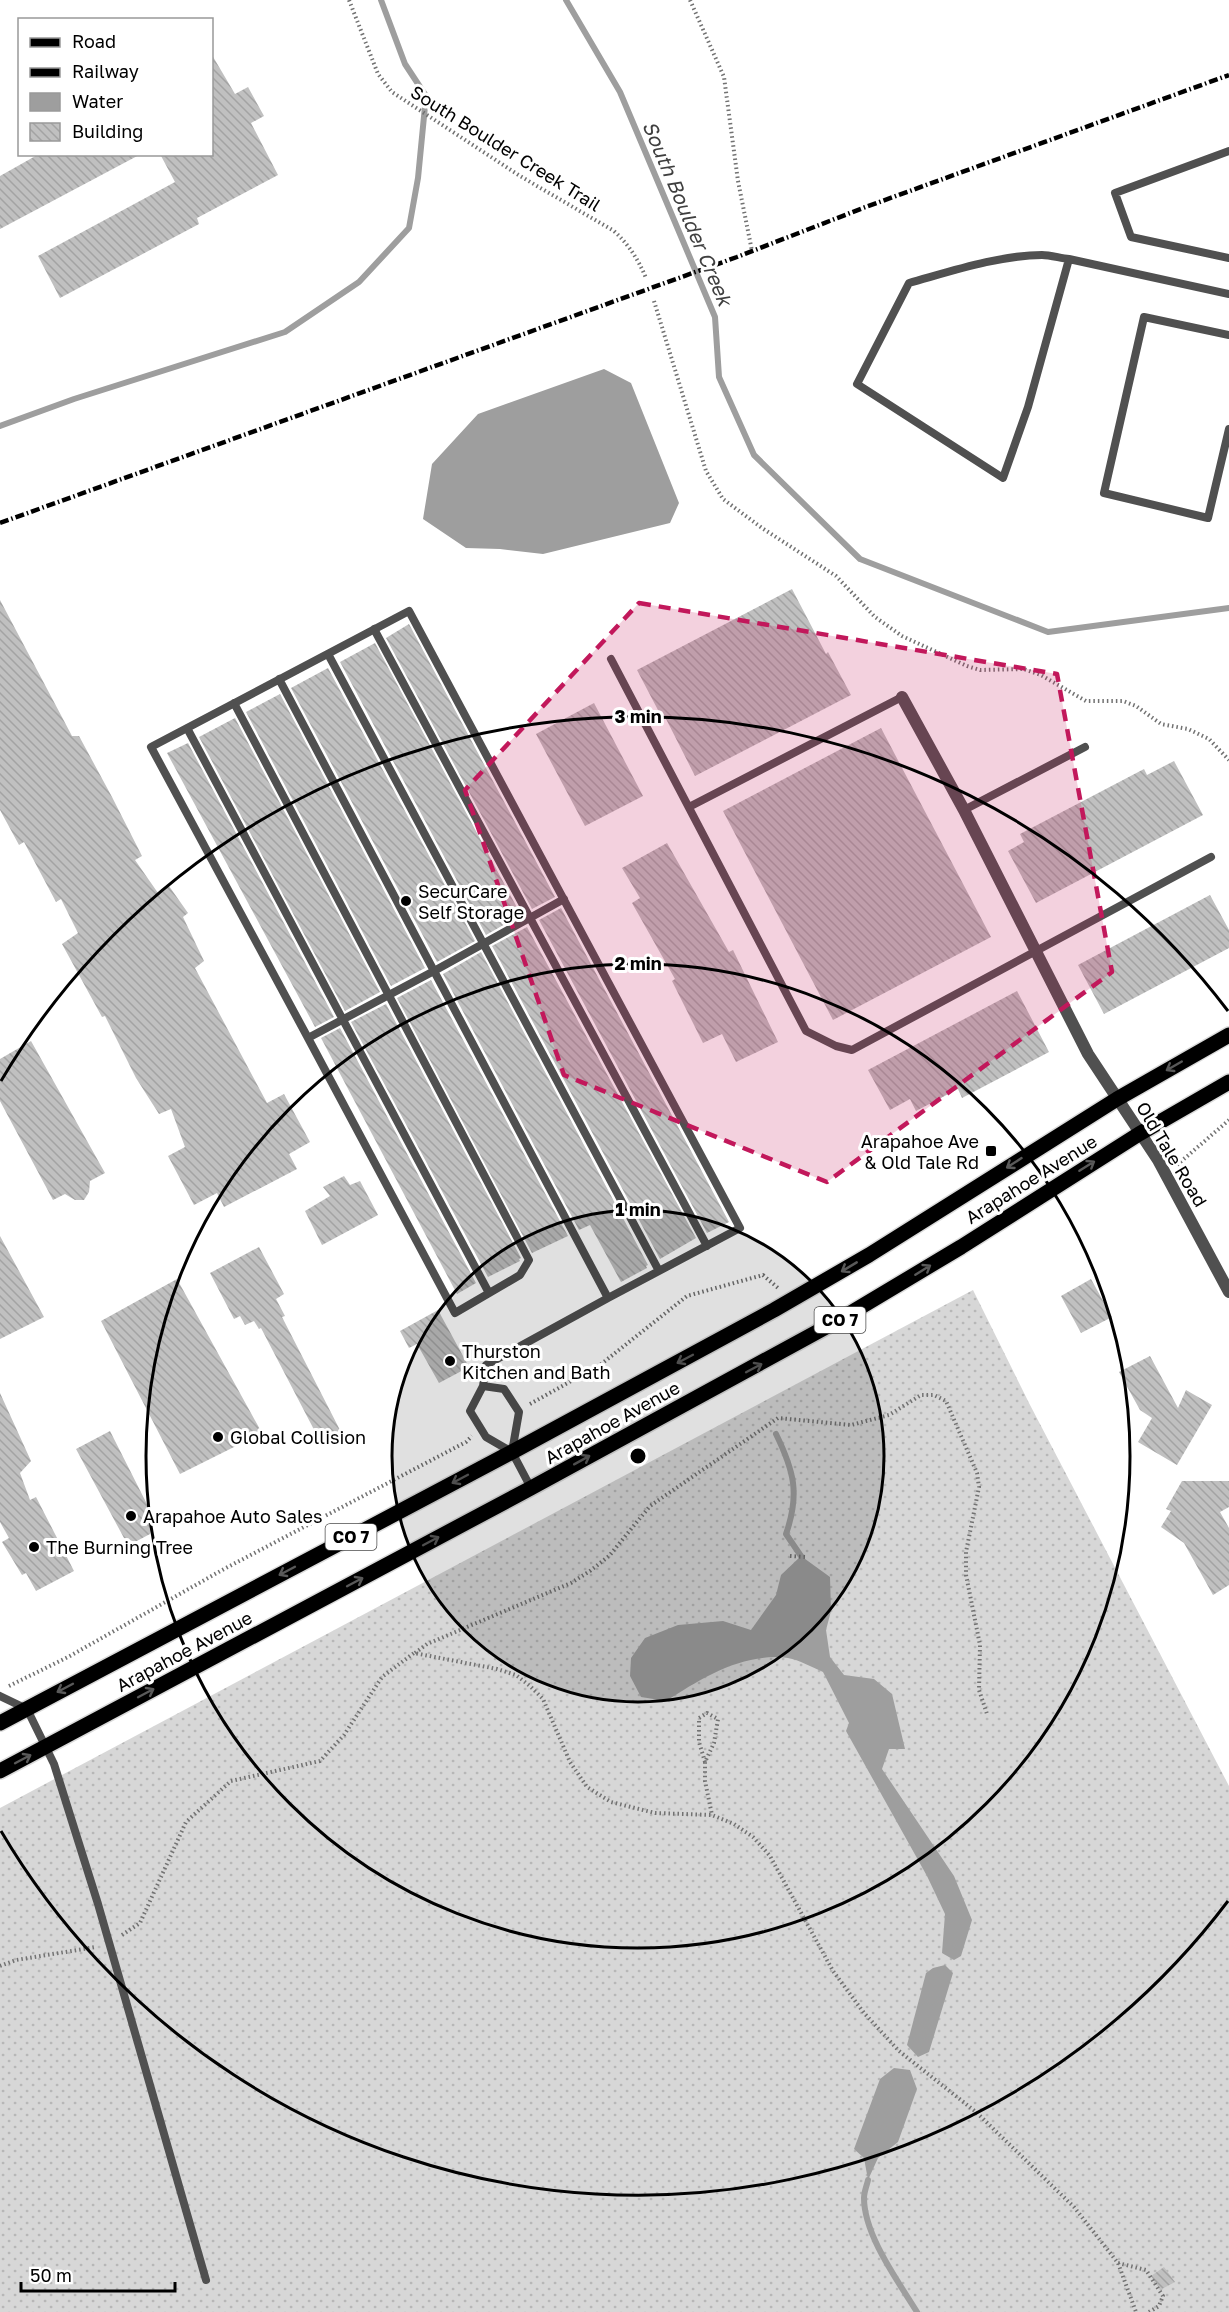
<svg xmlns="http://www.w3.org/2000/svg" width="1229" height="2312" font-family="'Golos Text',sans-serif">
<defs>
<pattern id="grass-dots" width="8" height="8" patternUnits="userSpaceOnUse" patternTransform="scale(1.5)"><rect width="8" height="8" fill="#d7d7d7"/><path d="M2 2h.1M6 6h.1" fill="none" stroke="#b7b7b7" stroke-width="1.8" stroke-linecap="round"/></pattern>
<pattern id="building-back-hatch" width="6" height="6" patternUnits="userSpaceOnUse" patternTransform="scale(1.5)"><rect width="6" height="6" fill="#c0c0c0"/><path d="M-1 5l2 2M0 0l6 6M5-1l2 2" fill="none" stroke="#a3a3a3"/></pattern>
</defs>
<rect width="100%" height="100%" fill="#fff"/>
<path fill="url(#grass-dots)" d="M973 1290 1029 1403 1229 1786V2312H0V1808Z"/>
<path fill="#9e9e9e" d="M604 369 631 383 679 503 670 523 543 554 500 549 466 548 423 519 432 464 478 414Z
M801 1556 830 1577 831 1611 826 1630 830 1657 844 1675 874 1679 892 1694 905 1749H889L882 1769 954 1876 972 1920 961 1956 954 1960 942 1953 945 1914 927 1876 846 1731 849 1723 823 1672C812 1667 799 1660 788 1658 743 1652 702 1678 666 1701L641 1697 630 1676 631 1658 645 1638 678 1625 723 1621 751 1630 776 1595 781 1575Z
M945 1965 953 1973 929 2052 918 2057 907 2045 926 1973 933 1968Z
M894 2068 910 2070 917 2089 898 2142 878 2158 868 2180 864 2158 854 2149 880 2079Z"/>
<g fill="none" stroke-linecap="round" stroke-linejoin="round">
<path stroke="#9e9e9e" stroke-width="6" d="M566 0 620 92 715 317 719 377 754 455 860 559 1048 632 1229 608
M0 426 74 399 285 332 359 282 409 228 418 178 426 96 405 64 381 0
M776 1434C794 1471 800 1494 786 1534L801 1556
M868 2180C867 2185 864 2192 864 2198 864 2235 898 2281 917 2312"/>
</g>
<path fill="url(#building-back-hatch)" d="M212 55 235 94 248 87 264 116 251 123 278 175 197 218 199 224 60 298 38 256 175 182 160 154H212Z
M39 154H141L0 229V176Z
M792 589 826 654 828 652 851 695 695 776 662 711 659 712 637 670Z
M0 600 72 736H79L112 797 142 856 135 860 158 893 169 886 188 913 183 917 204 961 195 968 267 1103 284 1094 310 1142 289 1154 297 1169 224 1207 217 1193 194 1205 168 1156 185 1147 171 1109 159 1114 136 1078 105 1016 102 1017 62 944 78 933 61 899 56 902 24 842 19 845 0 810Z
M409 624 555 897 532 909 386 638Z
M375 643 521 915 486 935 340 662Z
M328 668 475 941 437 962 291 688Z
M280 694 425 968 391 986 246 712Z
M594 703 643 796 585 826 536 734Z
M235 718 380 992 345 1011 199 737Z
M881 728 991 937 833 1020 723 811Z
M188 743 334 1017 315 1027 167 753Z
M1174 761 1203 815 1036 903 1008 851 1024 842 1020 834 1144 769 1147 775Z
M667 843 729 952 733 950 778 1042 736 1062 722 1034 703 1043 672 981 675 979 632 903 640 898 622 868Z
M1210 895 1229 930V948L1104 1014 1078 965Z
M561 908 729 1222 707 1233 539 920Z
M527 927 696 1238 660 1259 492 946Z
M481 952 648 1265 646 1266 647 1268 621 1282 590 1225 579 1230 443 974Z
M431 980 568 1236 532 1253 397 998Z
M1017 991 1049 1052 962 1098 958 1089 916 1111 910 1099 890 1110 868 1070Z
M386 1004 521 1258 519 1259 520 1261 488 1277 351 1022Z
M340 1028 476 1283 457 1294 321 1038Z
M31 1041 105 1173 90 1181 89 1192 84 1200H75L65 1194 53 1200 0 1101V1059Z
M344 1176 350 1185 360 1181 378 1215 322 1245 305 1211 330 1196 323 1187Z
M0 1236 44 1317 0 1339Z
M259 1247 284 1294 276 1299 285 1316 282 1317 342 1434 322 1445 261 1328 259 1329 254 1321 245 1325 240 1316 234 1319 210 1273Z
M177 1279 262 1433 180 1474 101 1321Z
M1091 1279 1112 1317 1081 1333 1061 1296Z
M438 1310 469 1367 439 1383 417 1344 409 1348 400 1331Z
M1150 1356 1178 1408 1186 1390 1212 1405 1177 1465 1138 1442 1152 1418 1140 1410 1119 1372Z
M0 1393 31 1461 20 1473 30 1500 36 1497 74 1571 36 1591 26 1573 22 1575 2 1542 9 1538 0 1522Z
M110 1431 154 1518 150 1534 135 1542 124 1538 76 1449Z
M1182 1481H1229V1507L1220 1512 1229 1528V1585L1213 1595 1184 1543 1161 1527 1171 1511 1166 1509Z
M1164 2267 1175 2282 1160 2290 1151 2276Z"/>
<g fill="none" stroke-linecap="round" stroke-linejoin="round">
<defs>
<path id="primary" d="M0 1723 512 1452 774 1310 869 1255 1117 1099 1229 1035
M0 1771 531 1488 839 1320 961 1247 1139 1134 1229 1082"/>
</defs>
<use href="#primary" stroke="#dbdbdb" stroke-width="18"/>
<path stroke="#727272" stroke-width="4" stroke-dasharray="1.5 3" stroke-linecap="butt" d="M349 0 378 74 392 92 520 176 614 231C629 245 638 259 646 278
M690 0 724 77 738 181 752 251
M654 301 706 471 723 499 762 528 836 576 875 617 902 636 967 666 980 670 1024 669 1041 675 1086 701H1123L1136 706 1161 724 1188 729 1209 739 1229 760
M1177 1165 1229 1120
M530 1404 600 1365 687 1296 763 1275 778 1288
M790 1556 806 1557
M415 1653 427 1644 571 1583 590 1571 609 1556 650 1506 778 1418 851 1425 889 1415 921 1395H934L946 1401 977 1473 979 1487 966 1552V1575L980 1645 979 1690 987 1714
M9 1686 68 1657 224 1569 466 1442 472 1436
M705 1762 699 1742V1718L707 1713 718 1719 714 1743 705 1762V1781L712 1815
M122 1935 140 1923 186 1822 231 1781 320 1761 344 1735 382 1677 414 1653 497 1669 516 1675 530 1686 543 1699 570 1762 587 1787 611 1802 655 1813 712 1815 734 1824 753 1837 770 1856 833 1971 864 2013 899 2051 976 2112 1074 2207 1118 2263 1136 2312
M0 1966 16 1960 96 1947
M1118 2263 1146 2270 1163 2296 1159 2306 1149 2312"/>
<path stroke="#505050" stroke-width="8" d="M1229 151 1115 193 1131 237 1229 258
M1069 259 1028 407 1003 478 857 384 909 283C949 272 1000 255 1042 255 1050 255 1060 258 1069 259L1229 294
M1229 335 1144 317 1104 493 1208 518 1229 429
M374 629 707 1246
M328 654 659 1271
M611 659 806 1031 836 1046 852 1050 1211 857
M279 679 434 971 564 899
M234 703 529 1260 520 1275 455 1313 308 1038
M187 728 489 1293
M689 807 902 697
M964 810 1085 747
M483 1386 504 1389 519 1412 512 1452
M531 1488 512 1452 486 1437 470 1411 483 1386 486 1365 608 1298 434 971 308 1038 151 747 409 611 740 1228 608 1298
M0 1696 27 1709 54 1764 98 1904 206 2280"/>
<path stroke="#505050" stroke-width="12" d="M902 697 964 810 1088 1054 1158 1160 1229 1292"/>
<use href="#primary" stroke="#000" stroke-width="15"/>
<path stroke="#000" stroke-width="4.5" stroke-dasharray="9 3 1.5 3" stroke-linecap="butt" d="M0 523 737 257 863 208 1229 75"/>
</g>
<defs><path id="oneway-shaft" d="M-6 0H5M1.5-3L5.5 0L1.5 3" fill="none" stroke-width="1.6" stroke-linecap="round" stroke-linejoin="round" transform="scale(1.5)"/></defs>
<g stroke="#595959">
<use href="#oneway-shaft" transform="translate(1174 1066) rotate(150)"/>
<use href="#oneway-shaft" transform="translate(1014 1163) rotate(147)"/>
<use href="#oneway-shaft" transform="translate(1087 1166) rotate(-32)"/>
<use href="#oneway-shaft" transform="translate(849 1267) rotate(149)"/>
<use href="#oneway-shaft" transform="translate(923 1270) rotate(-32)"/>
<use href="#oneway-shaft" transform="translate(685 1359) rotate(152)"/>
<use href="#oneway-shaft" transform="translate(754 1368) rotate(-28)"/>
<use href="#oneway-shaft" transform="translate(582 1460) rotate(-29)"/>
<use href="#oneway-shaft" transform="translate(460 1479) rotate(152)"/>
<use href="#oneway-shaft" transform="translate(431 1541) rotate(-28)"/>
<use href="#oneway-shaft" transform="translate(287 1571) rotate(152)"/>
<use href="#oneway-shaft" transform="translate(355 1582) rotate(-28)"/>
<use href="#oneway-shaft" transform="translate(65 1688) rotate(152)"/>
<use href="#oneway-shaft" transform="translate(146 1693) rotate(-28)"/>
<use href="#oneway-shaft" transform="translate(23 1759) rotate(-28)"/>
</g>
<path fill="#c2185b" fill-opacity="0.2" stroke="#c2185b" stroke-width="4.5" stroke-dasharray="12 8" stroke-linejoin="round" d="M639 603 1057 674 1112 972 827 1182 564 1075 465 790Z"/>
<circle cx="638" cy="1456" r="246" fill="#000" fill-opacity=".12"/>
<g fill="none" stroke="#000" stroke-width="3">
<circle cx="638" cy="1456" r="246"/>
<circle cx="638" cy="1456" r="492"/>
<path d="M1228 1901A739 739 0 0 1 1 1831M1 1081A739 739 0 0 1 1228 1011"/>
</g>
<g fill="#000" stroke="#fff" stroke-width="2">
<circle cx="406" cy="901" r="6"/>
<rect x="985" y="1145" width="12" height="12" rx="3"/>
<circle cx="450" cy="1361" r="6"/>
<circle cx="218" cy="1437" r="6"/>
<circle cx="131" cy="1516" r="6"/>
<circle cx="34" cy="1547" r="6"/>
</g>
<g text-anchor="middle" dominant-baseline="central" stroke-width="6" stroke-linejoin="round" paint-order="stroke">
<g fill="#fff" stroke="#4c4c4c" stroke-width="1.5">
<rect x="814.5" y="1307" width="51" height="26" rx="4.5"/>
<rect x="325.5" y="1524" width="51" height="26" rx="4.5"/>
</g>
<g font-size="16" font-weight="bold" fill="#000">
<text x="840" y="1320">CO 7</text>
<text x="351" y="1537">CO 7</text>
</g>
<g font-size="18" fill="#000" stroke="#fff">
<text transform="translate(506 148) rotate(32)">South Boulder Creek Trail</text>
<text transform="translate(1172 1154) rotate(59)">Old Tale Road</text>
<text transform="translate(1031 1179) rotate(-32)">Arapahoe Avenue</text>
<text transform="translate(612 1422) rotate(-29)">Arapahoe Avenue</text>
<text transform="translate(184 1651) rotate(-28)">Arapahoe Avenue</text>
</g>
<g font-size="18" fill="#000" stroke="#fff" text-anchor="start">
<text x="418" y="891">SecurCare<tspan x="418" dy="21">Self Storage</tspan></text>
<text x="979" y="1141" text-anchor="end">Arapahoe Ave<tspan x="979" dy="21">&amp; Old Tale Rd</tspan></text>
<text x="462" y="1351">Thurston<tspan x="462" dy="21">Kitchen and Bath</tspan></text>
<text x="230" y="1437">Global Collision</text>
<text x="143" y="1516">Arapahoe Auto Sales</text>
<text x="46" y="1547">The Burning Tree</text>
</g>
<g font-size="20" font-style="italic" fill="#3f3f3f" stroke="#fff">
<text transform="translate(688 213) rotate(67)">South Boulder Creek</text>
</g>
</g>
<circle cx="638" cy="1456" r="9" fill="#000" stroke="#fff" stroke-width="3"/>
<g font-size="18" text-anchor="middle" font-weight="bold" fill="#000" stroke="#fff" stroke-width="6" stroke-linejoin="round" paint-order="stroke">
<text x="638" y="723">3 min</text>
<text x="638" y="970">2 min</text>
<text x="638" y="1216">1 min</text>
</g>
<rect x="18" y="18" width="195" height="138" fill="#ffffff" stroke="#999999" stroke-width="1.5"/>
<rect x="30" y="38" width="30" height="9" fill="#000000" stroke="#999999" stroke-width="1.5"/>
<text x="72" y="48" font-size="18" fill="#000000">Road</text>
<rect x="30" y="68" width="30" height="9" fill="#000000" stroke="#999999" stroke-width="1.5"/>
<text x="72" y="78" font-size="18" fill="#000000">Railway</text>
<rect x="30" y="93" width="30" height="18" fill="#9e9e9e" stroke="#999999" stroke-width="1.5"/>
<text x="72" y="108" font-size="18" fill="#000000">Water</text>
<rect x="30" y="123" width="30" height="18" fill="url(#building-back-hatch)" stroke="#999999" stroke-width="1.5"/>
<text x="72" y="138" font-size="18" fill="#000000">Building</text>
<path d="M21 2282v9h154v-9" fill="none" stroke="#000000" stroke-width="3"/>
<text x="30" y="2282" font-size="18" fill="#000000" stroke="#ffffff" stroke-width="4.5" paint-order="stroke">50 m</text>
</svg>
